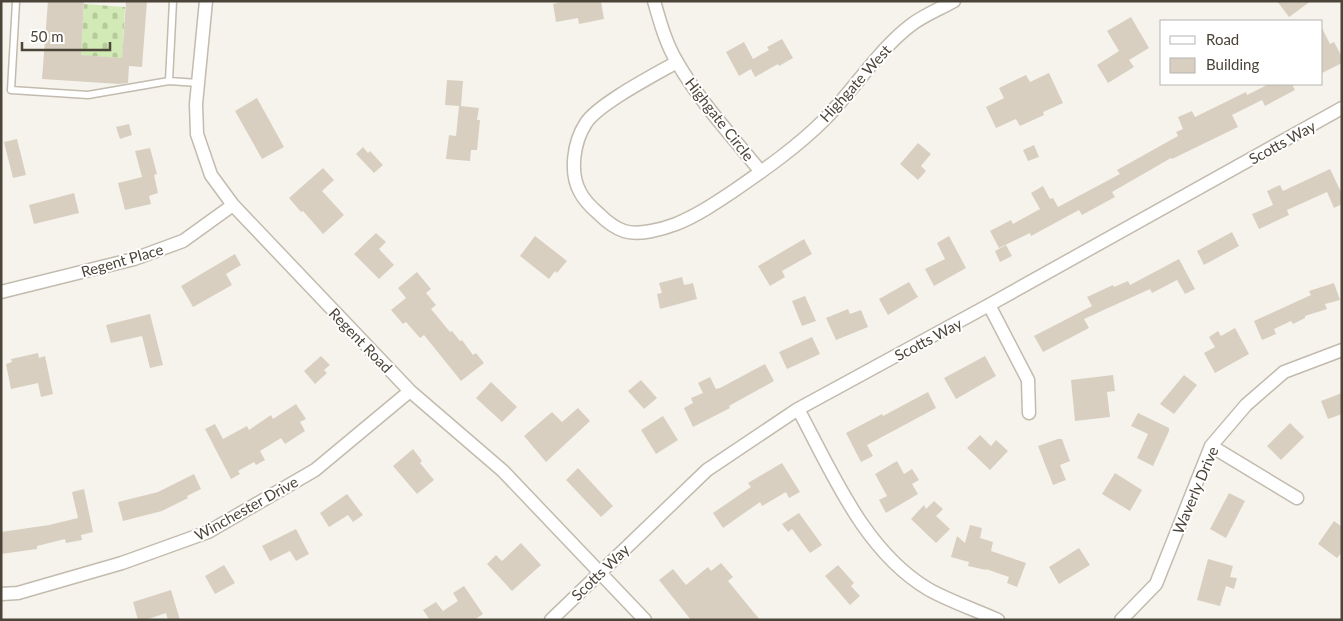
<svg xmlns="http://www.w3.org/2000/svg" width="1343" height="621" font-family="Lato,sans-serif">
<defs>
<pattern id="cemetery-stones" width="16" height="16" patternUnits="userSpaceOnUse" patternTransform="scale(1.25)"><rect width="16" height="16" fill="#d2eab5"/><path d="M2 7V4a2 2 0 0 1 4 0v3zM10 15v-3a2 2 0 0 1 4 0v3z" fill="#b6ca9c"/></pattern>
</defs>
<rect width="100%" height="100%" fill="#f6f3ec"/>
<path fill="url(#cemetery-stones)" d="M84 4 125 7 122 58 73 55 81 47Z"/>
<path fill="#d8cfc1" d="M48 1H84L81 55 122 58 126 1H147L142 67 129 66 128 83 119 84 42 79Z
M566 1H601L604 19 579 24 578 18 556 22 553 4Z
M1277 1H1311L1289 17Z
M1131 17 1149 48 1129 60 1134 67 1108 83 1097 65 1119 51 1107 31Z
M1322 28 1330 44 1334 42 1342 57V63L1322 73Z
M782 39 793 58 779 66 778 64 755 77 751 69 739 76 726 52 744 42 753 59 769 50 767 47Z
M1049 73 1063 103 1043 112 1044 115 1020 126 1016 119 996 128 986 107 1004 98 999 88 1026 75 1030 82Z
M447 80 463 81 461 106 479 108 477 120H480L477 150H471L470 161 446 159 449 135 456 136 459 106 445 105Z
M1269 84H1292L1295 90 1265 106 1262 100 1232 115 1238 127 1172 159 1171 158 1112 192 1115 197 1082 215 1079 210 1031 236 1030 233 999 248 990 231 1011 220 1013 224 1040 209 1031 193 1043 186 1050 199 1053 198 1058 207 1120 174 1117 170 1178 136 1176 132 1183 129 1178 117 1192 111 1195 117 1246 92 1247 95Z
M257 98 284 147 262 159 235 111Z
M129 124 132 135 120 139 116 127Z
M17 139 26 175 13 178 4 142Z
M918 143 931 154 921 166 926 171 918 180 900 164Z
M1034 145 1039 157 1028 161 1023 150Z
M363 147 368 153 370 151 383 165 374 173 356 154Z
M150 148 157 174 154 175 158 193 149 196 151 204 125 210 118 183 142 177 135 151Z
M323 168 334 180 322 191 344 215 323 234 303 211 301 212 289 198Z
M1330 169 1342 194V204L1334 208 1327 192 1287 210 1289 215 1259 229 1252 214 1273 205 1267 191 1280 185 1283 191Z
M74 193 79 213 34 224 29 205Z
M1232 232 1239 246 1204 265 1197 251Z
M376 233 386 242 379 249 394 265 379 279 354 254Z
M535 236 567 261 557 273 555 271 549 279 520 256Z
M949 236 966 268 934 286 925 269 945 259 937 243Z
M804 239 812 254 782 271 785 277 770 286 758 266Z
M1006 245 1012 256 1000 262 995 251Z
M235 254 241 265 226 274 232 285 193 307 181 286Z
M1179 259 1195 289 1185 294 1177 280 1152 293 1150 289 1084 319 1089 328 1043 352 1034 336 1092 306 1087 297 1113 285 1114 287 1128 281 1130 285Z
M417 272 431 289 426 293 436 305 431 309 450 332 452 331 460 341 462 340 473 355 476 353 484 363 461 381 424 335 420 338 406 322 403 324 391 310 406 298 398 288Z
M682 277 684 285 693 283 697 299 660 309 657 294 662 293 659 283Z
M909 282 918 297 888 315 879 299Z
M1334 283 1340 300 1325 304 1327 309 1305 316V318L1293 324 1291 321 1274 329 1276 334 1262 340 1254 321 1311 295 1309 291Z
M805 296 816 321 802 326 792 301Z
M848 309 850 314 861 310 868 327 836 340 826 318Z
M150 314 163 365 150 368 142 336 111 343 106 325Z
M1235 328 1249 354 1215 373 1204 353 1215 347 1209 337 1218 331 1221 336Z
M812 337 820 354 787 369 779 352Z
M38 353 39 358 45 356 53 394 41 397 38 383 11 389 6 364 12 362 11 359Z
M321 356 330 365 324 370 327 373 315 384 304 371Z
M985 356 996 376 956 399 944 378Z
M765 364 774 381 729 406 730 408 693 427 684 408 693 403 691 398 703 393 698 383 710 377 716 389 720 388Z
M1113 375 1115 391 1107 392 1110 417 1075 421 1071 380Z
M1184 375 1197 385 1174 414 1160 404Z
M641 380 657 398 644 409 628 391Z
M491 382 517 407 502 422 476 398Z
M928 392 936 408 867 445 873 456 861 462 846 433 882 414 883 416Z
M1342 393V414L1328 419 1321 401Z
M296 404 306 419 300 422 305 431 285 444 281 438 260 451 265 460 256 465 254 462 238 471 240 474 231 479 205 429 215 424 223 439 247 426 249 430 271 415 273 419Z
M578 408 590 421 546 462 524 436 552 412 562 422Z
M1138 413 1169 428V431L1153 466 1137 458 1148 434 1131 426Z
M663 416 678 440 656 454 641 430Z
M1290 423 1304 437 1281 460 1267 446Z
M980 435 991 446 996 440 1008 451 990 470 967 448Z
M1058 439H1062L1070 461 1060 465 1066 480 1053 485 1038 446Z
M413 449 422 461 420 463 434 480 417 494 393 466Z
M897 461 904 474 912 469 919 480 912 484 918 494 886 513 879 500 887 496 875 474Z
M782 463 800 492 789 498 786 492 762 506 760 502 723 528 713 513 751 487 748 483Z
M578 468 613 506 601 517 566 480Z
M1115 473 1142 490 1130 511 1102 494Z
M194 474 201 489 187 496 188 498 162 511 123 521 118 502 158 492Z
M84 489 93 532 81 535 82 540 66 543 65 539 37 546V549L1 554V532L49 525 78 518 72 492Z
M1229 493 1245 501 1226 538 1210 529Z
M347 494 363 515 353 522 348 515 329 527 320 513Z
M934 501 943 509 936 516 950 529 936 543 911 519 924 505 926 509Z
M799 513 822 545 810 553 792 529 788 532 782 524Z
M1334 521 1342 527V552L1337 558 1318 544Z
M970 525 982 528 980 538 993 542 991 551 1026 563 1017 587 1007 583 1009 577 986 569V570L968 566 969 562 951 557 957 536 965 543Z
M296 529 309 554 296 561 290 551 270 561 262 546Z
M521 543 541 565 512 591 487 564 496 555 502 561Z
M1079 548 1090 565 1059 584 1049 567Z
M1208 559 1233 566 1230 577 1237 578 1234 589 1226 586 1220 606 1197 600Z
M721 563 733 577 728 581 760 620H691L659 580 673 569 686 585 708 567 711 571Z
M224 565 235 583 215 594 205 576Z
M838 565 854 583 851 586 860 596 850 605 825 576Z
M464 586 483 614 474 620H430L423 610 436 602 443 611 458 601 453 593Z
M171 590 180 620H168L166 613 145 620H138L133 602Z"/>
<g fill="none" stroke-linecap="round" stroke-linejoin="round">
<defs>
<path id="lane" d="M16 2 11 90 88 95 169 81 198 83
M169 81 173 1"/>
<path id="street" d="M206 1 196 104 197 134 211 175 233 205 410 391 503 471 645 620
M654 1C660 22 666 44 677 62 700 102 732 136 761 172
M677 62C656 74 598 104 586 123 574 141 569 172 580 192 584 200 592 208 599 214 606 221 615 228 624 231 638 236 663 229 676 224 696 216 714 204 732 192 764 170 797 147 824 120 853 91 879 49 911 25 924 15 940 9 954 1
M1 292 134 259 183 241 233 205
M989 305 1028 380 1029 413
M798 409C832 472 864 551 928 589 949 601 976 610 998 620
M1211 446 1297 498
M1 594 18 593 122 563 208 532 315 470 410 391
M551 620 707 470 798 409 989 305 1342 108
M1121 620 1156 584 1211 446 1246 405 1284 372 1342 350"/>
</defs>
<use href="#lane" stroke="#c2bbae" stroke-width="9"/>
<use href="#street" stroke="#c2bbae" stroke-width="15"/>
<use href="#lane" stroke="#fff" stroke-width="6"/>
<use href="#street" stroke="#fff" stroke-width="12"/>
</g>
<g text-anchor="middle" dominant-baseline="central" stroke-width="4" stroke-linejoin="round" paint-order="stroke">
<g font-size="15" fill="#4b4439" stroke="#fff">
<text transform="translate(855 83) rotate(-48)">Highgate West</text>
<text transform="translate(720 119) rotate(52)">Highgate Circle</text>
<text transform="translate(1282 142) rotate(-29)">Scotts Way</text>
<text transform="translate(122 260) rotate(-16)">Regent Place</text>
<text transform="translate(928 339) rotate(-28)">Scotts Way</text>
<text transform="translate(361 340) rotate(46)">Regent Road</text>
<text transform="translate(1195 490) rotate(-67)">Waverly Drive</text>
<text transform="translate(246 508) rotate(-29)">Winchester Drive</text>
<text transform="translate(600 572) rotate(-44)">Scotts Way</text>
</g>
</g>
<rect width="1343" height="621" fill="none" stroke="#4b4439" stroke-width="5"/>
<rect x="1160" y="20" width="162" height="65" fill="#ffffff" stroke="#b7b4b0"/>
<rect x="1170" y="36" width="25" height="8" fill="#ffffff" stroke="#b7b4b0"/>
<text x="1206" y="45" font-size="15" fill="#4b4439">Road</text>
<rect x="1170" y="58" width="25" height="15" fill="#d8cfc1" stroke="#b7b4b0"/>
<text x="1206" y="70" font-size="15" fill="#4b4439">Building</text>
<path d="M22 42v8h88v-8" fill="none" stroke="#4b4439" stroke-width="2.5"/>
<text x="30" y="42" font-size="15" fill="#4b4439" stroke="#ffffff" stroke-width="4" paint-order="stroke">50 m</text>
</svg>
